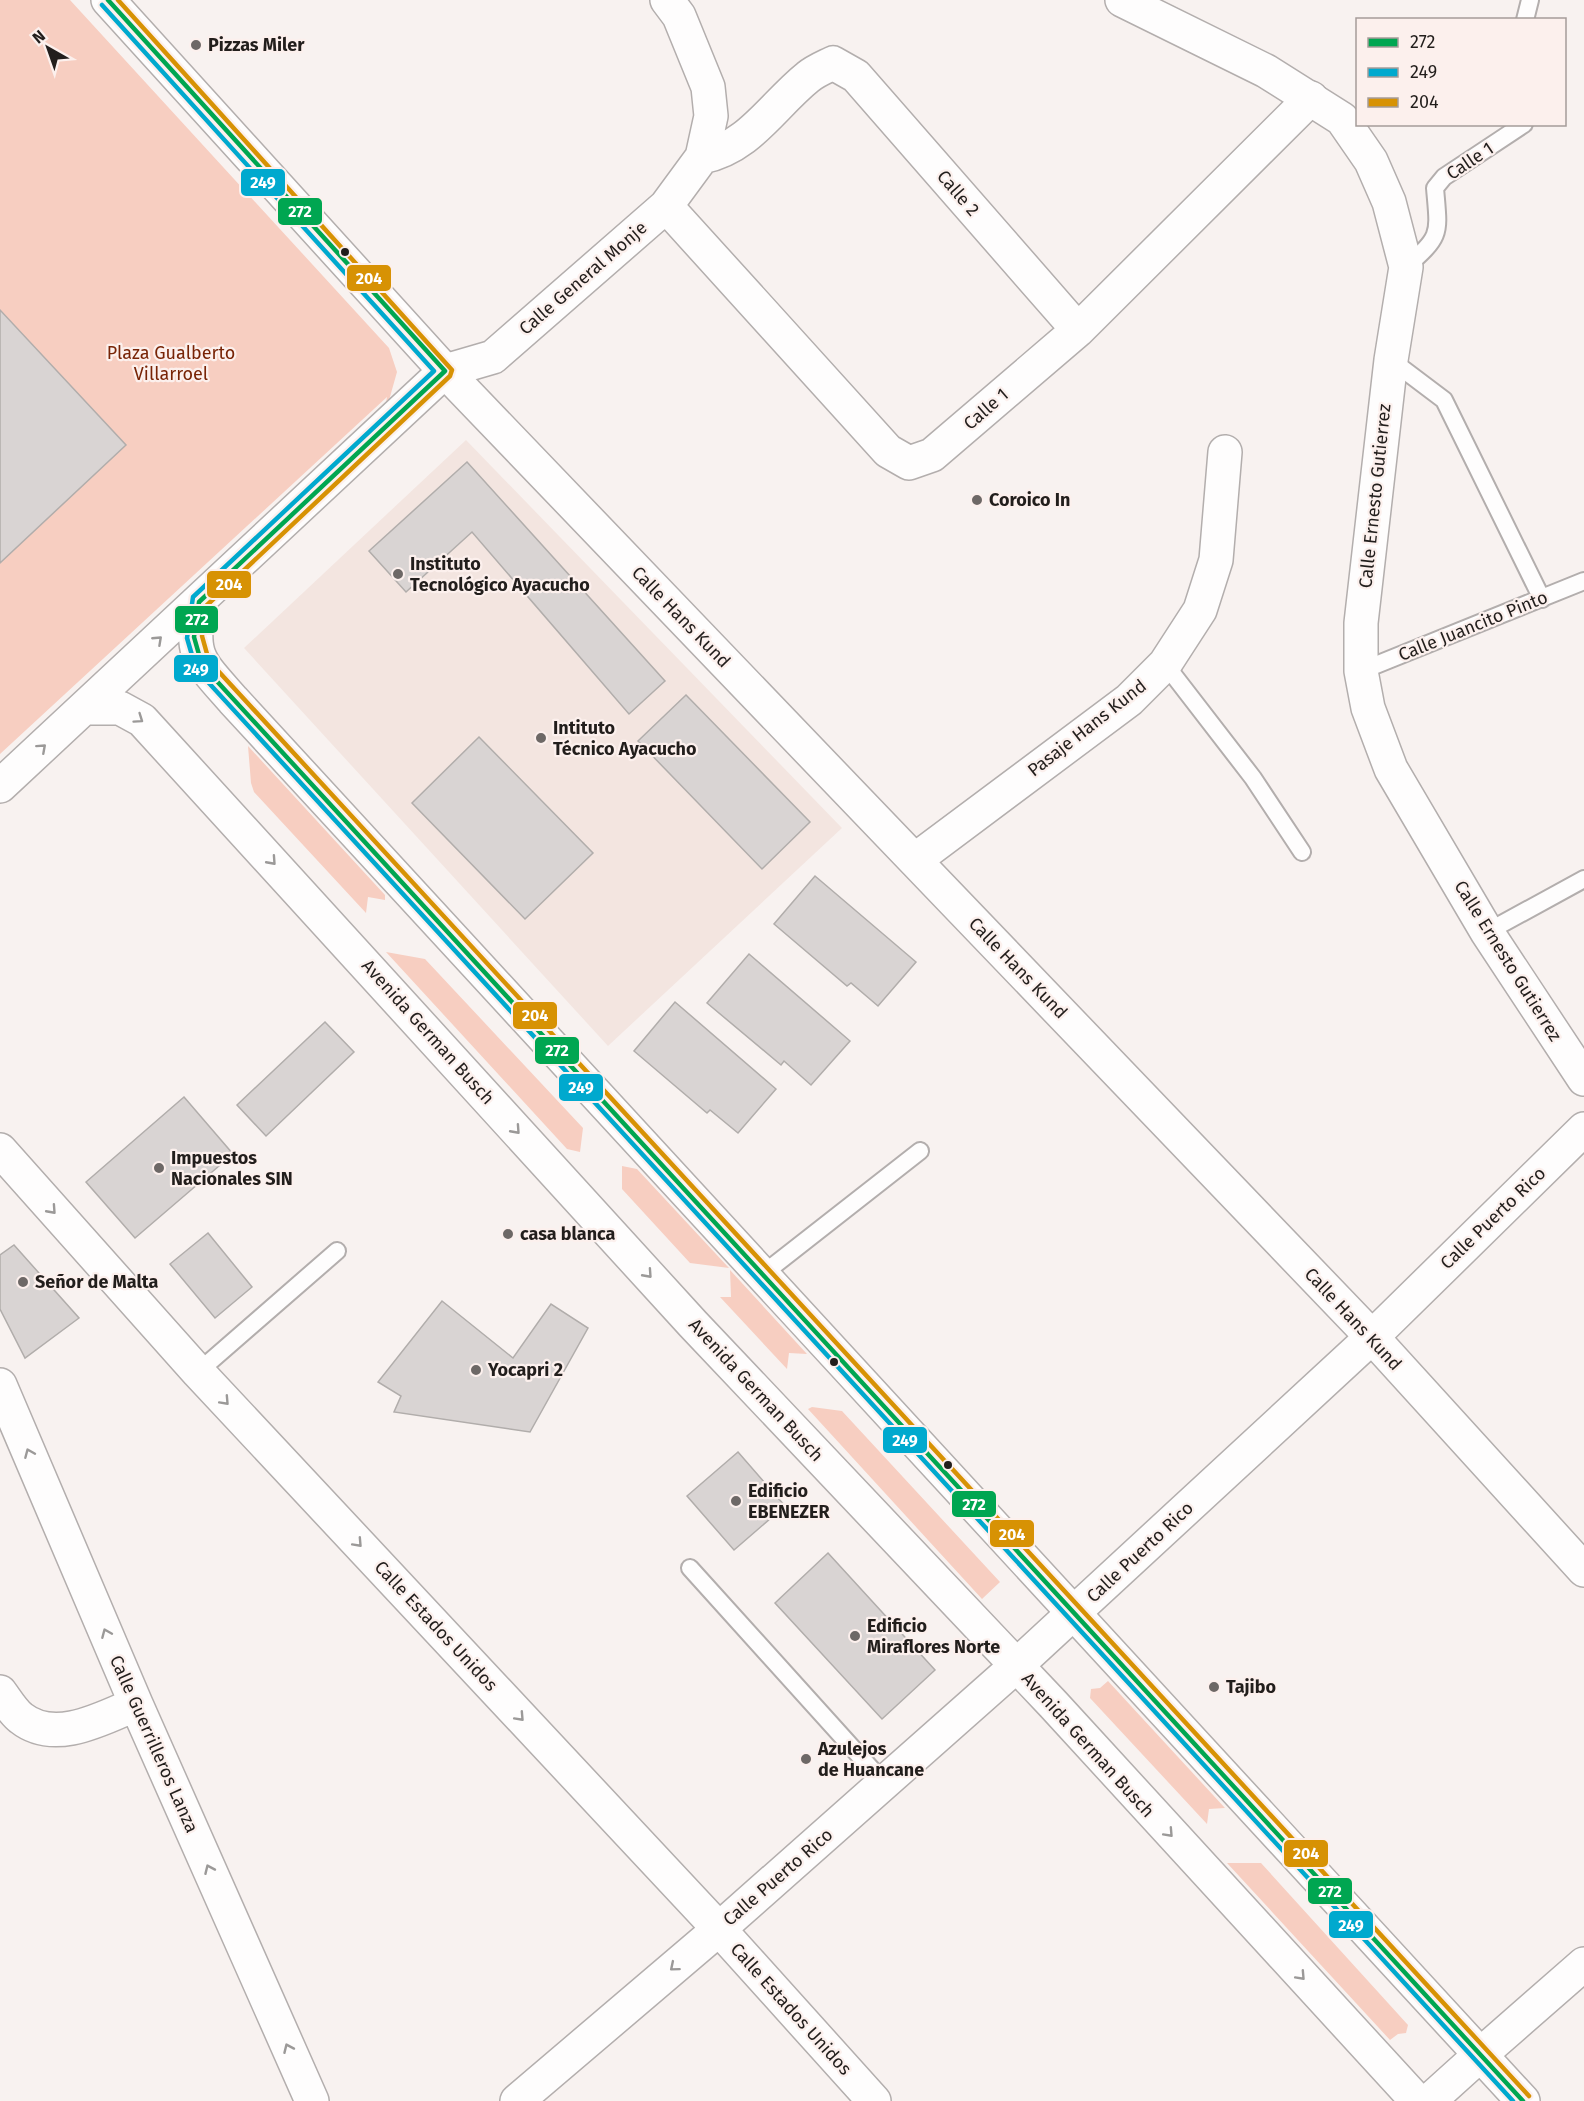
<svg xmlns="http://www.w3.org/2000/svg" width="1584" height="2101" font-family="'Fira Sans',sans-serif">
<rect width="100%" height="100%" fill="#f8f2f0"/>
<path fill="#f3e5e0" d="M466 440 842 828 608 1046 244 648Z"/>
<path fill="#f7cec1" d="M0 0H70L389 348 397 372 382 425 387 397 0 754Z
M248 746 385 895V900L368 897 366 913 254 792 251 783Z
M386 952 425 959 583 1128 580 1152 567 1149Z
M622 1166 637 1169 729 1268 690 1263 622 1189Z
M730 1270 807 1354 789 1353 787 1369 720 1297H731Z
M812 1407 842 1411 1000 1582 982 1599 808 1409Z
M1108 1681 1225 1808 1209 1809 1207 1824 1090 1698 1091 1689 1100 1688Z
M1227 1863H1261L1408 2025 1406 2033 1398 2034 1390 2040Z"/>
<path fill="#d9d4d3" stroke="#b1adab" stroke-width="1.5" d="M0 310 126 445 0 563Z
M467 462 665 681 629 714 472 532 406 592 369 551Z
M686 695 810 822 762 869 638 741Z
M479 737 593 853 525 919 412 803Z
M815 876 916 962 878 1006 851 983 847 986 774 924Z
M749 954 850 1041 811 1085 784 1061 781 1065 707 1003Z
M675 1002 776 1089 738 1133 710 1110 707 1113 634 1051Z
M325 1022 354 1052 266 1136 237 1105Z
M184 1097 233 1154 135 1238 86 1182Z
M208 1233 252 1287 215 1318 170 1264Z
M14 1245 79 1318 25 1358 0 1309V1255Z
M442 1301 513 1358 551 1304 588 1328 530 1432 394 1412 401 1396 378 1382Z
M738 1452 785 1506 734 1550 687 1496Z
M828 1553 935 1670 882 1719 775 1603Z"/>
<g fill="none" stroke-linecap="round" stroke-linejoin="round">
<defs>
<path id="lane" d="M1525 20 1530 0
M1406 267C1442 235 1439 235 1435 188L1444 177 1524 124
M1391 360 1444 400 1542 599
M1165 664 1253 778 1302 852
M1361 671 1584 581
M1487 932 1584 879
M763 1274 920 1151
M198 1372 337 1251
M690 1568 885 1784"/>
<path id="street" d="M667 0 679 16 708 87 711 116 702 157 666 206 493 357 445 371 1372 1337 1584 1570
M702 157C750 147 772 106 808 77 815 71 825 67 833 63L856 76 1078 330
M666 206 888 451 909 463 932 455 1078 330 1311 98
M915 860 1129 700 1165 664 1200 610 1216 560 1225 452
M0 1150 198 1372 719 1929 874 2101
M0 1385 136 1704 312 2101
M0 1692C6 1700 13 1712 21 1718 55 1745 103 1718 136 1704
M1480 2055 1584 1964
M517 2101 719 1929 1016 1666"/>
<path id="secondary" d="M1122 0 1266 71 1342 119 1371 161 1389 202 1406 267 1391 360 1361 623V671L1368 708 1391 769 1487 932 1584 1079
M1016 1666 1372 1337 1584 1129"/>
<path id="primary" d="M199 602C190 657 198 660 233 700L1523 2101
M84 708H120L142 720 693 1324 1053 1704 1417 2101
M0 786 445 371 108 0
M1429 2101 1480 2055"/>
</defs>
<use href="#lane" stroke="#b3aead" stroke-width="20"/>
<use href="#street" stroke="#b3aead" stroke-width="36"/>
<use href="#secondary" stroke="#b3aead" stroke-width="36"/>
<use href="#primary" stroke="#b3aead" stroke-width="36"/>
<use href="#lane" stroke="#fefdfd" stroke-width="16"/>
<use href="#street" stroke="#fefdfd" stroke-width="33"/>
<use href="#secondary" stroke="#fefdfd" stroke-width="33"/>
<use href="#primary" stroke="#fefdfd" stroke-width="33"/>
<defs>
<path id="bus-1" d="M108 0 445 371 199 602 194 637 202 665 1523 2101"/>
<path id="bus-2" d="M102 5 434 371 193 597 187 638 196 669 1513 2101"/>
<path id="bus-3" d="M118 0 452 370 450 376 206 606 202 636 209 661 1529 2096"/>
</defs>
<use href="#bus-1" stroke="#fcf0ed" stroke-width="9"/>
<use href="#bus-2" stroke="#fcf0ed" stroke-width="9"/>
<use href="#bus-3" stroke="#fcf0ed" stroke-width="9"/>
<use href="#bus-1" stroke="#00a651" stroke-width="4.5"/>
<use href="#bus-2" stroke="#00a9ce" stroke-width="4.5"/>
<use href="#bus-3" stroke="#d79204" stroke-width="4.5"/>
</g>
<defs><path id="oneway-chevron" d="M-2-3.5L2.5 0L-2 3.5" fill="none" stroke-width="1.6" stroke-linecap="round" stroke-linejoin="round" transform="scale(1.5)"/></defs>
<g stroke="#9b9998">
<use href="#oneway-chevron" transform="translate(158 640) rotate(-43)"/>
<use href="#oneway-chevron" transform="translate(139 719) rotate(35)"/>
<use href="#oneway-chevron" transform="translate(42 748) rotate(-42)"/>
<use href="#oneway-chevron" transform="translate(272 861) rotate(48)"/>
<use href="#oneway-chevron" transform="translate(516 1130) rotate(48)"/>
<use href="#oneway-chevron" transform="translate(52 1210) rotate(48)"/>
<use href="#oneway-chevron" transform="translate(648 1274) rotate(48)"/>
<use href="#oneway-chevron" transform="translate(225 1401) rotate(47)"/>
<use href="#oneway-chevron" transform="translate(29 1453) rotate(-113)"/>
<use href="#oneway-chevron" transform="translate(358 1543) rotate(47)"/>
<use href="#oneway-chevron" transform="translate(106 1633) rotate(-113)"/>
<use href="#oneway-chevron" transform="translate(520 1717) rotate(47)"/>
<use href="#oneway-chevron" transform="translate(1169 1833) rotate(47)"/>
<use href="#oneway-chevron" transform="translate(209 1869) rotate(-114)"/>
<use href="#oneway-chevron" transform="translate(674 1967) rotate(140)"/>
<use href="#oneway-chevron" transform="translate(1301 1976) rotate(47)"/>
<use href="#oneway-chevron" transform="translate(288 2048) rotate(-114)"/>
</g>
<g fill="#6d6866" stroke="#fcf0ed" stroke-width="2">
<circle cx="196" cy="45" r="6"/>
<circle cx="977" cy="500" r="6"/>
<circle cx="398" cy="574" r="6"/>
<circle cx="541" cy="738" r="6"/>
<circle cx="159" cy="1168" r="6"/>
<circle cx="508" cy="1234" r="6"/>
<circle cx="23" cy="1282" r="6"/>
<circle cx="476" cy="1370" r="6"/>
<circle cx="736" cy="1501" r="6"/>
<circle cx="855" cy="1636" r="6"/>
<circle cx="1214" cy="1687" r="6"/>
<circle cx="806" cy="1759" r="6"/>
</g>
<g fill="#221e1c" stroke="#fcf0ed" stroke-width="2">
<circle cx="345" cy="252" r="5"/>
<circle cx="834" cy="1362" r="5"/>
<circle cx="948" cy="1465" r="5"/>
</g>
<g text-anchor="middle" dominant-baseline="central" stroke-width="4.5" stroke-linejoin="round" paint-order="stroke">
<g font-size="18" font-weight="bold" fill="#221e1c" stroke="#fcf0ed" text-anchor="start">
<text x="208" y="45">Pizzas Miler</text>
<text x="989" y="500">Coroico In</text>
<text x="410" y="564">Instituto<tspan x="410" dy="21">Tecnológico Ayacucho</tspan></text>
<text x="553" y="728">Intituto<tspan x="553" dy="21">Técnico Ayacucho</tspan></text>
<text x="171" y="1158">Impuestos<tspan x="171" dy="21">Nacionales SIN</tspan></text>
<text x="520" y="1234">casa blanca</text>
<text x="35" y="1282">Señor de Malta</text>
<text x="488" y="1370">Yocapri 2</text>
<text x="748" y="1491">Edificio<tspan x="748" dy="21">EBENEZER</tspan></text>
<text x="867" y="1626">Edificio<tspan x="867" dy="21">Miraflores Norte</tspan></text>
<text x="1226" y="1687">Tajibo</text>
<text x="818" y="1749">Azulejos<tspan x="818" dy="21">de Huancane</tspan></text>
</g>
<g font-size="18" fill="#221e1c" stroke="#fcf0ed">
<text transform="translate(1470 161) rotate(-34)">Calle 1</text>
<text transform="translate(958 193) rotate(49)">Calle 2</text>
<text transform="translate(583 278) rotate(-41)">Calle General Monje</text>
<text transform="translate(986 409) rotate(-41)">Calle 1</text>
<text transform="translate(1375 496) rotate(-84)">Calle Ernesto Gutierrez</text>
<text transform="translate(681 617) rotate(46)">Calle Hans Kund</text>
<text transform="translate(1473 626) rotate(-22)">Calle Juancito Pinto</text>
<text transform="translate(1087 728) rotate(-38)">Pasaje Hans Kund</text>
<text transform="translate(1508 961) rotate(58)">Calle Ernesto Gutierrez</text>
<text transform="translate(1018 968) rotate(46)">Calle Hans Kund</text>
<text transform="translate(428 1032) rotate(48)">Avenida German Busch</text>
<text transform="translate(1493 1218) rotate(-44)">Calle Puerto Rico</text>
<text transform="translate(1353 1319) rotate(47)">Calle Hans Kund</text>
<text transform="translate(756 1390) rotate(47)">Avenida German Busch</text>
<text transform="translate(1140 1552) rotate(-43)">Calle Puerto Rico</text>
<text transform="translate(436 1626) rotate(47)">Calle Estados Unidos</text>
<text transform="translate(154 1744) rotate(66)">Calle Guerrilleros Lanza</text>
<text transform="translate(1088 1745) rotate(48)">Avenida German Busch</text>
<text transform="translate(778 1877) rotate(-41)">Calle Puerto Rico</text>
<text transform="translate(791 2009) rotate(48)">Calle Estados Unidos</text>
</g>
<g font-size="18" fill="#782406" stroke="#fcf0ed">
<text x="171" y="353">Plaza Gualberto<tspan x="171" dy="21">Villarroel</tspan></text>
</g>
</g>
<g stroke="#fcf0ed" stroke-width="2">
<rect x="240" y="168" width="46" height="29" rx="6" fill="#00a9ce"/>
<rect x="277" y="197" width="46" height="29" rx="6" fill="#00a651"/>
<rect x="346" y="264" width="46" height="28" rx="6" fill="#d79204"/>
<rect x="206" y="570" width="46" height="29" rx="6" fill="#d79204"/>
<rect x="174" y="605" width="45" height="29" rx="6" fill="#00a651"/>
<rect x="173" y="654" width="46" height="29" rx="6" fill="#00a9ce"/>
<rect x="512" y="1001" width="46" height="29" rx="6" fill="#d79204"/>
<rect x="534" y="1036" width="46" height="29" rx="6" fill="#00a651"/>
<rect x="558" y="1073" width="46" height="29" rx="6" fill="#00a9ce"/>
<rect x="882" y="1426" width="46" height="28" rx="6" fill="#00a9ce"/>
<rect x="951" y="1490" width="46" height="28" rx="6" fill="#00a651"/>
<rect x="989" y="1519" width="46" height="29" rx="6" fill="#d79204"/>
<rect x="1283" y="1839" width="46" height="29" rx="6" fill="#d79204"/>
<rect x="1307" y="1877" width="46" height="28" rx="6" fill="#00a651"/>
<rect x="1328" y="1910" width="46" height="29" rx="6" fill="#00a9ce"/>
</g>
<g font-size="16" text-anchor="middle" font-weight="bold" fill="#fff">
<text x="263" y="188">249</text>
<text x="300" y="217">272</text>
<text x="369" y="284">204</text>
<text x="229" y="590">204</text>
<text x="197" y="625">272</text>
<text x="196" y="675">249</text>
<text x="535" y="1021">204</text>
<text x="557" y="1056">272</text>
<text x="581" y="1093">249</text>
<text x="905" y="1446">249</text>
<text x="974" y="1510">272</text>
<text x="1012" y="1540">204</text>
<text x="1306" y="1859">204</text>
<text x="1330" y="1897">272</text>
<text x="1351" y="1931">249</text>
</g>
<rect x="1356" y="18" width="210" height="108" fill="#fcf0ed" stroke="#a59c99" stroke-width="1.5"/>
<rect x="1368" y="38" width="30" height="9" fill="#00a651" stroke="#a59c99" stroke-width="1.5"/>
<text x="1410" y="48" font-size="18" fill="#221e1c">272</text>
<rect x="1368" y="68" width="30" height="9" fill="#00a9ce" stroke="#a59c99" stroke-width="1.5"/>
<text x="1410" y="78" font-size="18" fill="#221e1c">249</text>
<rect x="1368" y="98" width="30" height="9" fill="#d79204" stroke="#a59c99" stroke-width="1.5"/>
<text x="1410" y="108" font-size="18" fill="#221e1c">204</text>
<g transform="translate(48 48) rotate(320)" stroke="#fcf0ed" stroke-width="4.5" paint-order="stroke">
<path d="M0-4.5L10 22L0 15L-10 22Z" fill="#221e1c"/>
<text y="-9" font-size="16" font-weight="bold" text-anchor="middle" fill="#221e1c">N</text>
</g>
</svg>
